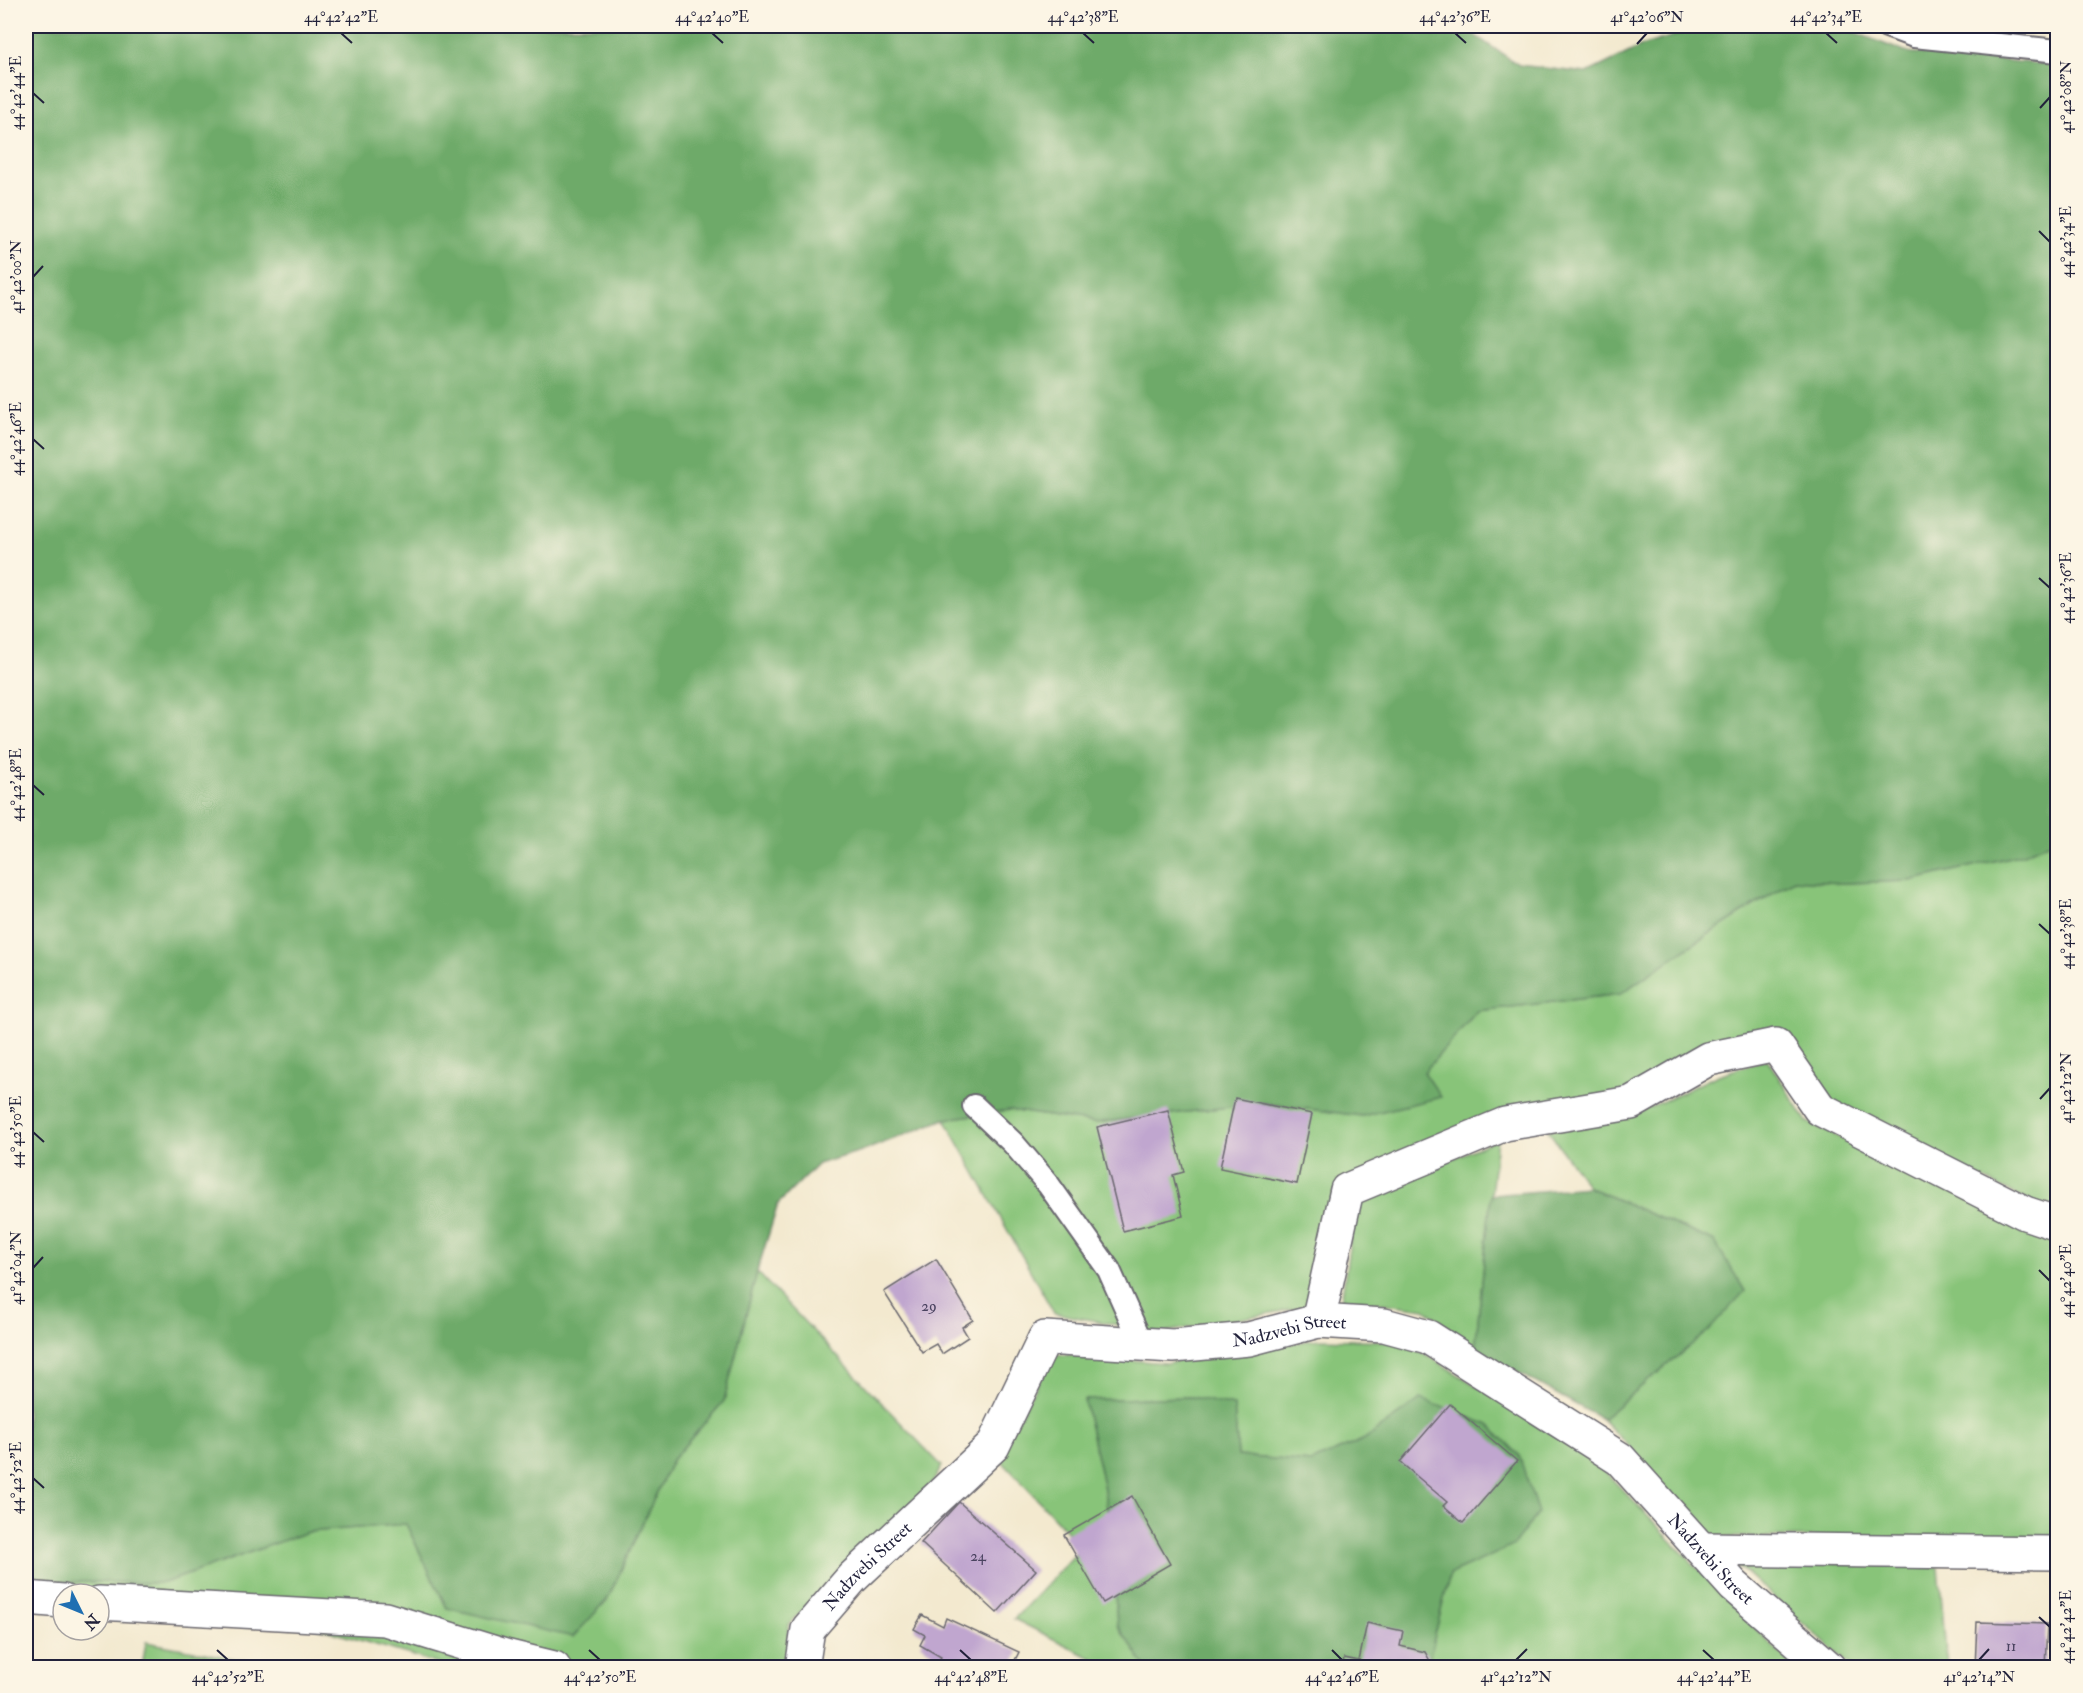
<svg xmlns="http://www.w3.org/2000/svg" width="2083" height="1693" font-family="'IM FELL Double Pica',serif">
<rect width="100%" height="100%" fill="#fcf5e5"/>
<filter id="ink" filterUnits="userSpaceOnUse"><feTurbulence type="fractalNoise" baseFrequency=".0167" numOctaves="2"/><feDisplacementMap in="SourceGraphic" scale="12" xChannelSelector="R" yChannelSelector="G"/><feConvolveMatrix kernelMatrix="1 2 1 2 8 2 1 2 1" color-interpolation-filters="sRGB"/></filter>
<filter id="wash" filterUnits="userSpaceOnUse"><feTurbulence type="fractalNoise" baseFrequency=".008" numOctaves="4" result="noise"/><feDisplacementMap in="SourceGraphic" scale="24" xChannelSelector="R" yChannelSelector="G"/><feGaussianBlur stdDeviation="1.35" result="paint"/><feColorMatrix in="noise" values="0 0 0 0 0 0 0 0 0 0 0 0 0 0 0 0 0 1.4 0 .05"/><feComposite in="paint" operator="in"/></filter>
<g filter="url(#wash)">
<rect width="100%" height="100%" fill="#f3e9cf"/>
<path fill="#88c479" stroke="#55735a" stroke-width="1.5" d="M2057 839V1215L1826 1101 1782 1037 1632 1091 1334 1191 1311 1306 1160 1333 1054 1313 945 1119 1010 1110 1095 1123 1263 1103 1362 1116 1440 1097 1424 1072 1477 1011 1620 994 1693 944 1794 880 1843 883 1910 881 2023 854Z
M1767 1059 1807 1122 2019 1222 2057 1235V1538L1706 1537 1629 1446 1602 1419 1709 1330 1715 1242 1588 1187 1548 1130 1632 1116 1718 1075Z
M1497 1139 1475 1349 1425 1309 1378 1303H1341L1356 1201Z
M757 1272 942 1466 925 1496 788 1625 790 1667H447L407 1654 298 1622 26 1585V1581L164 1583 307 1532 406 1524 447 1608 607 1600 672 1460 724 1401Z
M1319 1339 1396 1341 1425 1354 1591 1457 1777 1651 1797 1667H1427L1450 1574 1512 1546 1421 1399 1363 1440 1311 1462 1238 1456 1234 1406 1191 1397 1084 1400 1103 1484 1112 1539 1117 1625 1146 1667H1109L1014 1619 1082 1547 997 1456 1054 1354 1166 1363Z
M1729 1558 1939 1567 1947 1667H1852Z
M146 1642 279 1667H142Z"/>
<path fill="#6eaa69" stroke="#486652" stroke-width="1.5" d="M26 26H1461L1519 65 1587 73 1644 45 1705 26H1839L1905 52 2057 65V839L2023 854 1910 881 1843 883 1794 880 1693 944 1620 994 1477 1011 1424 1072 1441 1097 1362 1116 1263 1103 1095 1123 1010 1110 945 1119 868 1149 818 1164 778 1204 757 1272 724 1401 672 1460 607 1600 573 1637 447 1608 406 1524 307 1532 164 1583 26 1581Z
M1966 26H2057V34Z
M1588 1187 1715 1242 1745 1291 1709 1330 1602 1419 1475 1349 1491 1195Z
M1191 1397 1234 1406 1238 1456 1311 1462 1363 1440 1421 1399 1489 1425 1519 1455 1538 1513 1513 1546 1450 1574 1427 1667H1146L1117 1625 1112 1539 1103 1484 1084 1400Z"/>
<g id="blocks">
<path fill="#c0a6cf" d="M1235 1098 1312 1114 1297 1184 1220 1168Z
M1168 1110 1184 1172 1173 1175 1183 1216 1123 1231 1097 1127Z
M936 1259 973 1320 962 1327 968 1337 942 1354 936 1344 922 1352 884 1292Z
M1450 1404 1517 1461 1463 1523 1443 1506 1447 1502 1400 1462Z
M1132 1496 1170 1564 1103 1603 1064 1535Z
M959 1502 1036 1570 997 1613 921 1543Z
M922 1615 943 1626 946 1618 1019 1652 1011 1668H940L936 1665 941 1657 920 1645 925 1635 914 1629Z
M1977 1622 2047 1624 2045 1668H1975Z
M1367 1623 1403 1631 1400 1646 1425 1652 1434 1668H1342L1344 1658 1359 1661Z
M26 1665H80V1668H26Z"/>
</g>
</g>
<g filter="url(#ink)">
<use href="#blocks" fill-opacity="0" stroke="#6b686f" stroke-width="1.5"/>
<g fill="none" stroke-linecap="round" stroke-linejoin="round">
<defs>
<path id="lane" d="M1887 26 1914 36 2058 51
M974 1106 1013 1143 1048 1184 1109 1270 1142 1344"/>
<g id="street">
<path d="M1318 1321 1347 1190 1505 1124 1631 1103 1708 1059 1776 1045 1820 1109 2025 1213 2058 1224"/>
<path d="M1701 1549 2058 1553"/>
<path d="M26 1598 63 1601"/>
<path d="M99 1603 385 1619 505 1656 554 1668"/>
<path id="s1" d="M802 1668 808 1629 852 1578 993 1446 1045 1338 1173 1346 1249 1339 1318 1321 1384 1325 1428 1337 1620 1459 1734 1586 1829 1668"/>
</g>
</defs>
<use href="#lane" stroke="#6b686f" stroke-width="26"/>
<use href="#street" stroke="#6b686f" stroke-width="36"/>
<use href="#lane" stroke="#fff" stroke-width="22"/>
<use href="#street" stroke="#fff" stroke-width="33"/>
</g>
</g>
<path fill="none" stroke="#22223b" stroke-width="2" d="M341 33 352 43M712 33 723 43M1083 33 1094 43M1455 33 1466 43M1826 33 1837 43M1637 44 1647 33M33 93 44 103M2040 108 2050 97M2039 231 2050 242M33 277 43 266M33 439 44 449M2039 578 2050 588M33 785 44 795M2039 924 2050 934M2040 1099 2050 1088M33 1132 44 1142M33 1268 43 1257M2039 1270 2050 1281M33 1478 44 1488M2039 1617 2050 1627M217 1650 228 1660M589 1650 600 1660M960 1650 971 1660M1332 1650 1342 1660M1703 1650 1714 1660M1516 1660 1527 1649M1979 1660 1989 1649"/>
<g text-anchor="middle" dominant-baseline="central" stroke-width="4.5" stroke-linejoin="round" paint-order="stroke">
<g font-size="15" fill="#4a4360">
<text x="929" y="1306">29</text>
<text x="978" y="1556">24</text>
<text x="2011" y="1646">11</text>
</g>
<g font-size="18" fill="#22223b" stroke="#fcf5e5">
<text stroke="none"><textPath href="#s1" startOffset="666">Nadzvebi Street</textPath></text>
<text stroke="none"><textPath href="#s1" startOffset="1170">Nadzvebi Street</textPath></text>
<text stroke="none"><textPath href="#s1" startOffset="126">Nadzvebi Street</textPath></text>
</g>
</g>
<rect width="2083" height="1693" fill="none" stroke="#fcf5e5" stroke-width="66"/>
<g transform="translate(81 1612) rotate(133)"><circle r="28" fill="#fcf5e5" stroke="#a5a1a1" stroke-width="1.5"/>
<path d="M0-4.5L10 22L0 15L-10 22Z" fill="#1f6fb2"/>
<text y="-9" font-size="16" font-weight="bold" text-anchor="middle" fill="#22223b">N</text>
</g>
<rect x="33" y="33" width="2017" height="1627" fill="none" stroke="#22223b" stroke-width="2"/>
<g font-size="15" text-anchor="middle" fill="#22223b">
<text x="341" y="22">44°42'42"E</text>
<text x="712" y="22">44°42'40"E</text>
<text x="1083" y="22">44°42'38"E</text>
<text x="1455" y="22">44°42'36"E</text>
<text x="1647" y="22">41°42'06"N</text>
<text x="1826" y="22">44°42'34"E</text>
<text transform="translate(16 93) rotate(-90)" y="5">44°42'44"E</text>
<text transform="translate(2066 97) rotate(-90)" y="5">41°42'08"N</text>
<text transform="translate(2066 242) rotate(-90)" y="5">44°42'34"E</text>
<text transform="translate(16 277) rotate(-90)" y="5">41°42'00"N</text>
<text transform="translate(16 439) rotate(-90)" y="5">44°42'46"E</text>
<text transform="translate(2066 588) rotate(-90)" y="5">44°42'36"E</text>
<text transform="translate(16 785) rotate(-90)" y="5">44°42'48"E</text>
<text transform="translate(2066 934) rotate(-90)" y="5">44°42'38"E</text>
<text transform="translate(2066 1088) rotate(-90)" y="5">41°42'12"N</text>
<text transform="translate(16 1132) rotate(-90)" y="5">44°42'50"E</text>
<text transform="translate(16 1268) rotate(-90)" y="5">41°42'04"N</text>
<text transform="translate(2066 1281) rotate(-90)" y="5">44°42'40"E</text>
<text transform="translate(16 1478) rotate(-90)" y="5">44°42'52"E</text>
<text transform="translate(2066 1627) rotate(-90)" y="5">44°42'42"E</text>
<text x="228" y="1682">44°42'52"E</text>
<text x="600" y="1682">44°42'50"E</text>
<text x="971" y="1682">44°42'48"E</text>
<text x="1342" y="1682">44°42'46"E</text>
<text x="1516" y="1682">41°42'12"N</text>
<text x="1714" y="1682">44°42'44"E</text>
<text x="1979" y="1682">41°42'14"N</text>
</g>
</svg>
